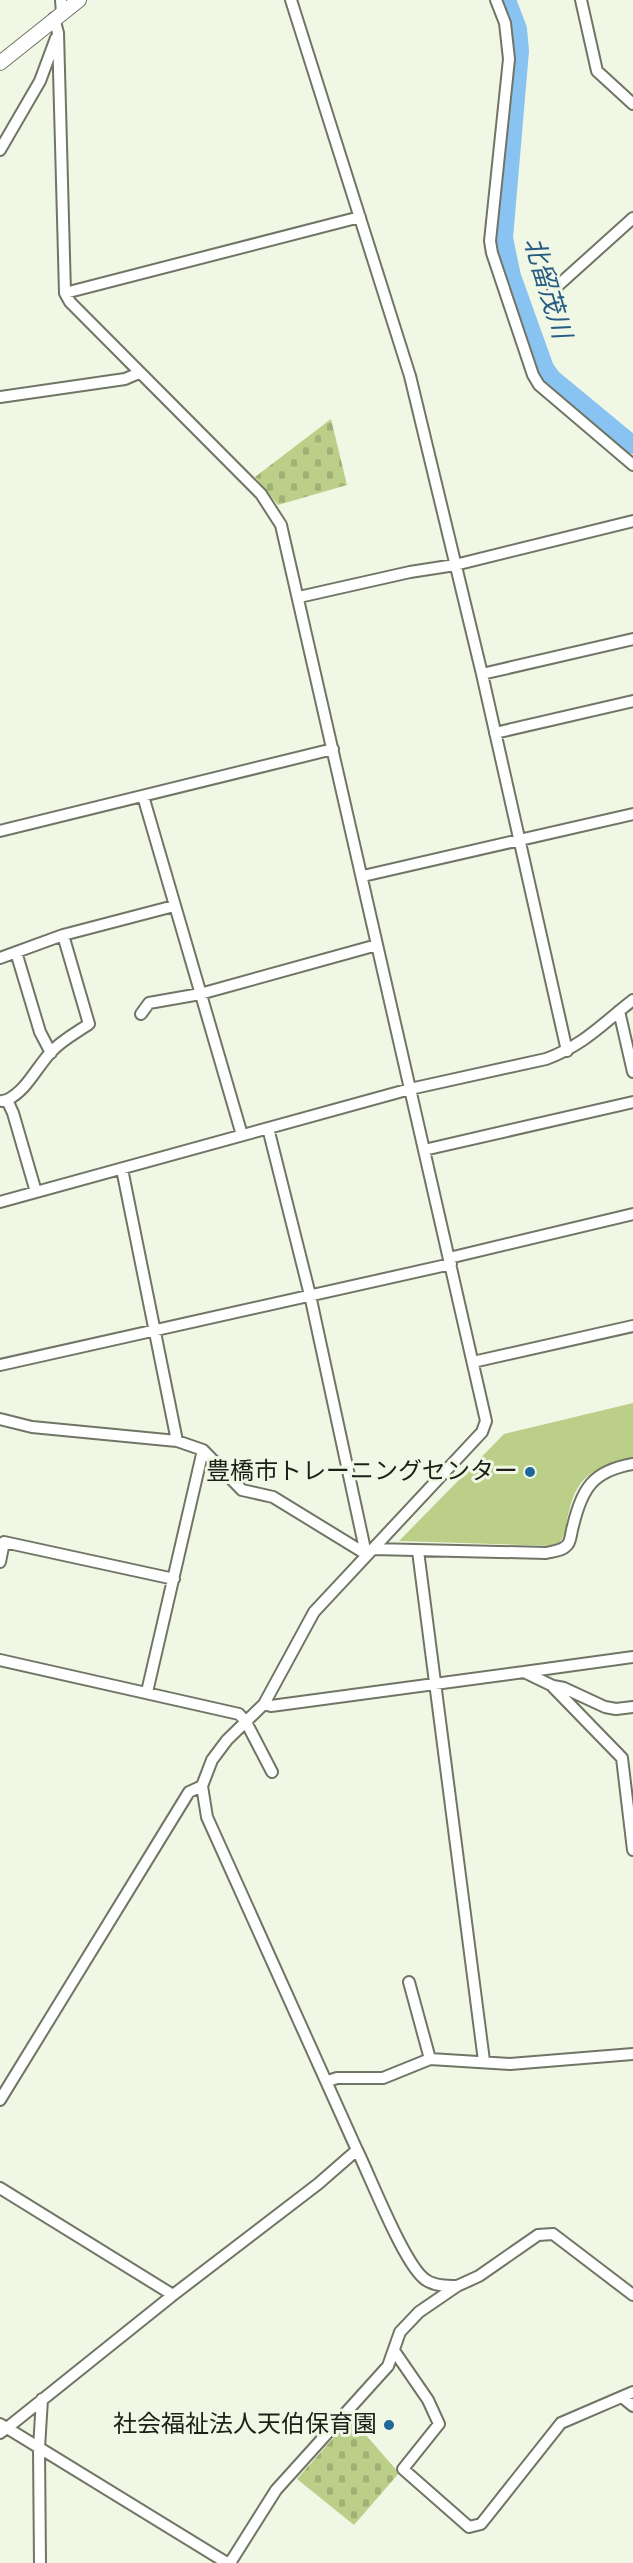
<svg xmlns="http://www.w3.org/2000/svg" width="633" height="2563" font-family="Spectral,'Noto Sans JP',serif">
<defs>
<pattern id="cemetery-stones" width="16" height="16" patternUnits="userSpaceOnUse" patternTransform="scale(1.5)"><rect width="16" height="16" fill="#bbcf88"/><path d="M2 7V4a2 2 0 0 1 4 0v3zM10 15v-3a2 2 0 0 1 4 0v3z" fill="#a0b175"/></pattern>
</defs>
<rect width="100%" height="100%" fill="#f1f7e5"/>
<path fill="url(#cemetery-stones)" d="M331 419 347 485 278 505 255 477Z
M351 2418 399 2473 354 2525 297 2479Z"/>
<path fill="#bbcf88" d="M633 1403V1459C590 1469 576 1475 567 1521 565 1532 564 1539 556 1546L399 1541 504 1434Z"/>
<g fill="none" stroke-linecap="round" stroke-linejoin="round">
<path stroke="#89c3f2" stroke-width="18" d="M507 0 518 29 520 51 504 238 512 276 545 368 552 378 633 445"/>
<defs>
<path id="minor" d="M61 0 62 13
M291 0 410 376 482 674 567 1051
M496 0 505 23 509 59 490 241 492 253 533 375 539 385 633 465
M581 0 597 71 633 104
M54 18 58 33 65 293 70 302 261 494 281 525 486 1421 482 1432 314 1612 264 1704 227 1740 212 1760 202 1786 207 1817 357 2150
M0 150 40 81 56 38
M553 290 633 218
M65 293 360 217
M0 397 125 379 139 373
M299 597 410 572 455 565 633 521
M482 674 633 639
M495 733 633 701
M143 796 242 1135
M0 831 333 749
M363 876 633 814
M16 952 40 1032 51 1053
M0 958 63 935 174 906
M619 1011 633 1072
M141 1014 149 1003 200 994 377 945
M7 1100C27 1090 36 1068 51 1052 62 1040 76 1033 89 1024L63 935
M2 1101 7 1100 13 1113 36 1192
M268 1128 310 1295 366 1554
M424 1150 633 1102
M122 1169 177 1441
M0 1202 410 1089 546 1059C584 1045 602 1024 633 1000
M449 1258 633 1214
M473 1362 633 1326
M0 1365 451 1264
M0 1419 32 1427 177 1441 203 1450 242 1490 273 1497 366 1554
M373 1549 546 1553C554 1551 563 1551 568 1544 571 1540 571 1532 573 1526 582 1488 593 1471 633 1464
M418 1551 484 2061
M0 1562 4 1542 174 1579
M0 1660 239 1714 246 1722 272 1772
M524 1672 633 1657
M553 1687 622 1758 633 1850
M147 1692 203 1450
M264 1704 271 1706 524 1672 553 1686 564 1688 605 1707 616 1709 633 1707
M409 1982 430 2059
M328 2081 337 2078H383L430 2059 510 2064 633 2054
M0 2100 189 1792 202 1786
M0 2188 173 2295
M457 2286 479 2276 538 2235 553 2234 633 2295
M395 2352 428 2400 439 2424 403 2469 469 2527 481 2524 561 2423 633 2392
M622 2397 633 2406
M0 2424 7 2428 173 2295 318 2184 357 2150C370 2176 405 2267 426 2280 435 2286 447 2286 457 2286L419 2312 400 2332 388 2366 276 2490 230 2563
M0 2433 7 2428 227 2563
M40 2563 39 2448 42 2399"/>
<path id="tertiary" d="M0 63 79 0"/>
</defs>
<use href="#minor" stroke="#707565" stroke-width="14"/>
<use href="#tertiary" stroke="#707565" stroke-width="16"/>
<use href="#minor" stroke="#fff" stroke-width="10"/>
<use href="#tertiary" stroke="#fff" stroke-width="14"/>
</g>
<g fill="#1f689c" stroke="#f1f7e5" stroke-width="2">
<circle cx="530" cy="1472" r="6"/>
<circle cx="389" cy="2425" r="6"/>
</g>
<g text-anchor="middle" dominant-baseline="central" stroke-width="6" stroke-linejoin="round" paint-order="stroke">
<g font-size="24" fill="#1d1f18" stroke="#f1f7e5" text-anchor="end">
<text x="518" y="1472">豊橋市トレーニングセンター</text>
<text x="377" y="2425">社会福祉法人天伯保育園</text>
</g>
<g font-size="26" font-style="italic" fill="#265b82" stroke="#f1f7e5">
<text transform="translate(547 288) rotate(73)">北留茂川</text>
</g>
</g>
</svg>
